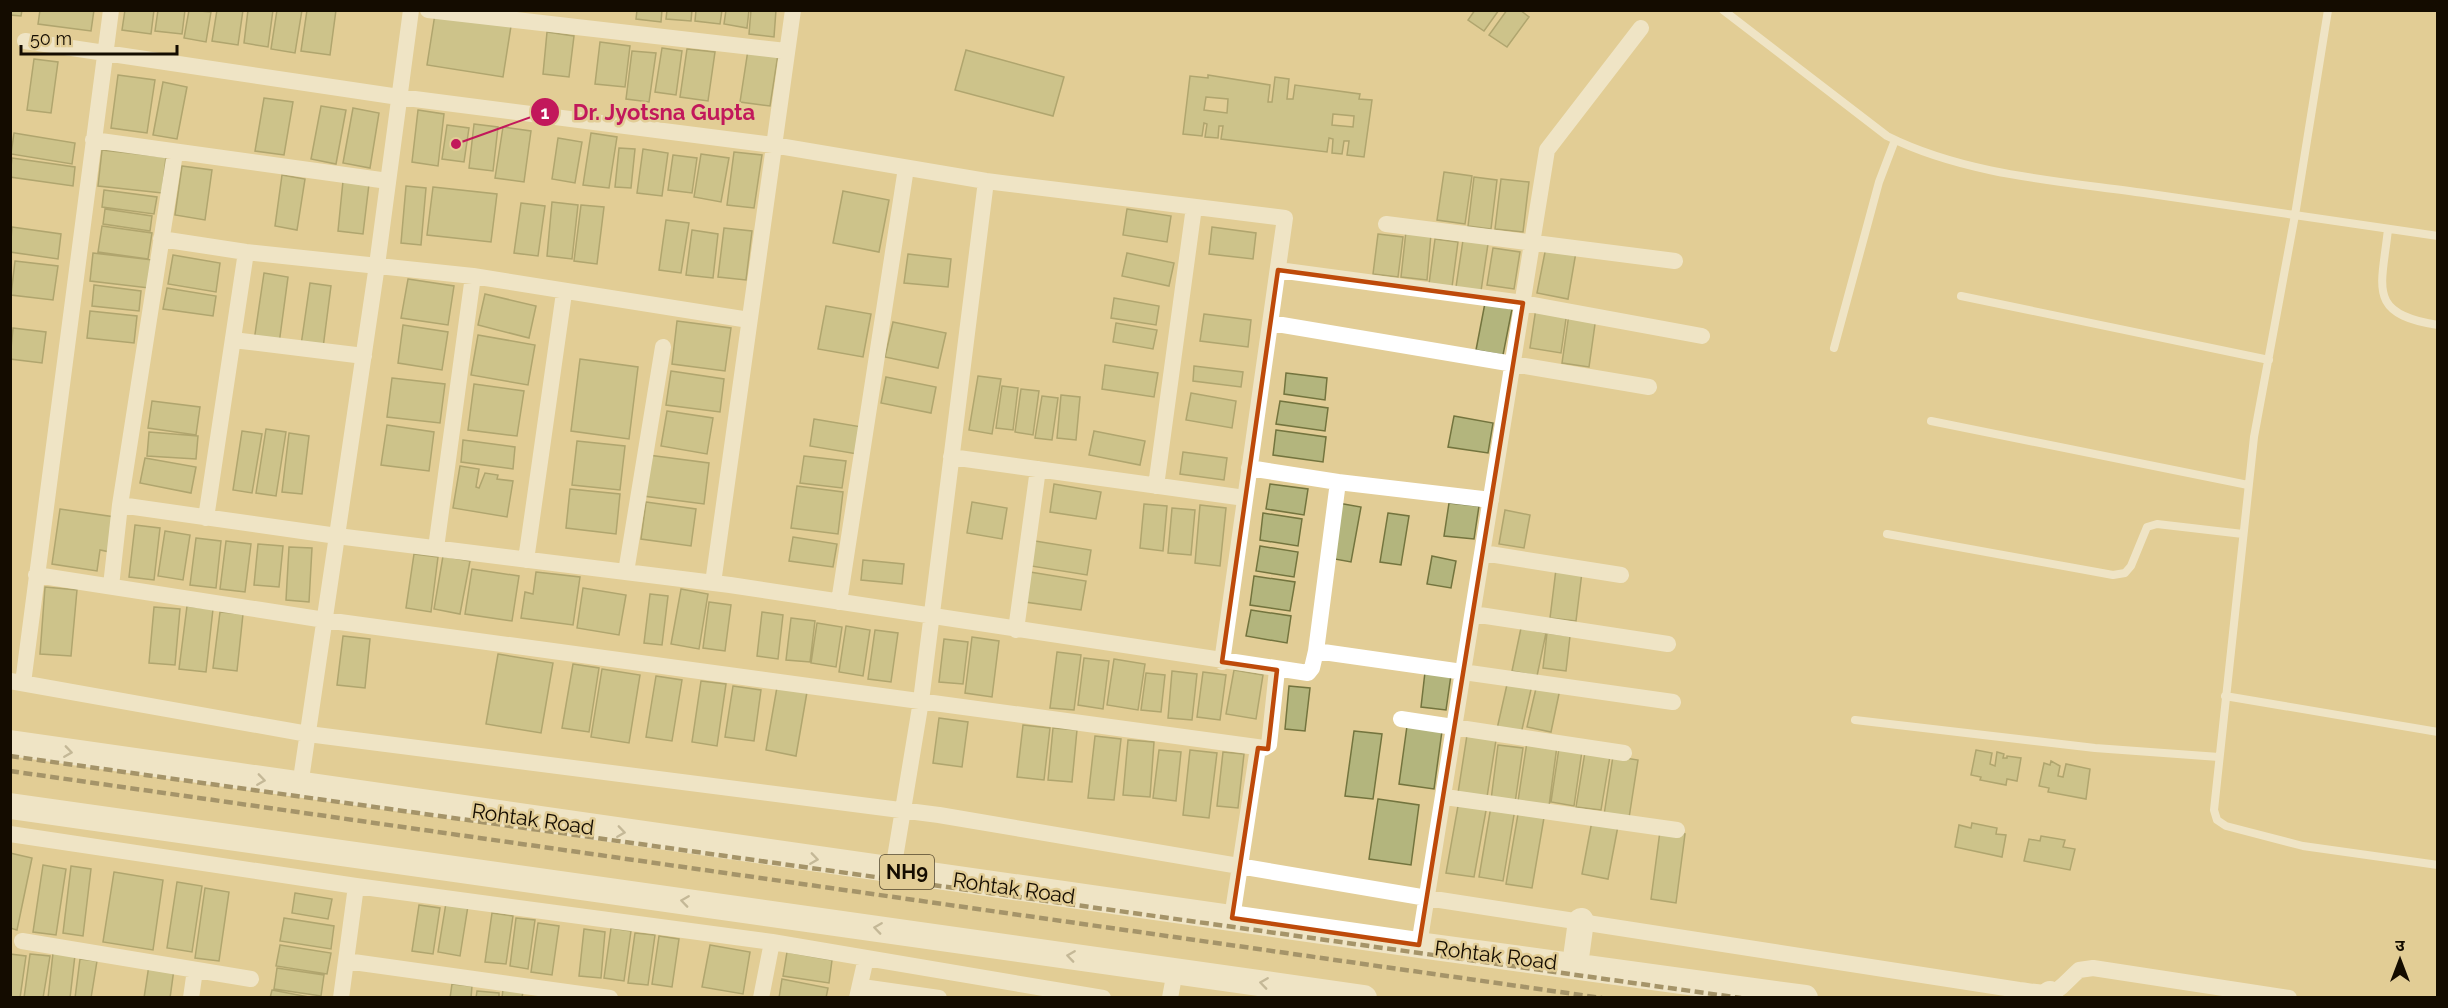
<svg xmlns="http://www.w3.org/2000/svg" width="2448" height="1008" font-family="Raleway,'Noto Sans Devanagari',sans-serif">
<rect width="100%" height="100%" fill="#e2cd96"/>
<path fill="#b3b57d" stroke="#73743e" stroke-width="1.5" fill-rule="evenodd" d="M10 10H22L21 16 10 15Z
M40 10H94L91 31 38 24Z
M125 10H154L151 34 122 30Z
M158 10H185L182 34 155 31Z
M189 10 211 12 206 42 184 38Z
M217 10H243L238 45 212 41Z
M248 10H273L268 47 244 43Z
M277 10H302L295 53 271 49Z
M307 10H336L330 55 301 51Z
M637 10H662L661 22 636 19Z
M667 10H692L691 21 666 19Z
M696 10H722L720 24 695 21Z
M726 10H749L747 28 724 24Z
M751 10H776L774 37 749 34Z
M1475 10H1499L1484 31 1468 20Z
M1507 10H1520L1529 17 1507 47 1489 35Z
M435 14 511 26 503 77 427 65Z
M547 32 574 36 569 77 543 74Z
M600 42 630 46 625 87 595 84Z
M662 48 682 51 676 95 655 92Z
M687 49 715 52 708 101 680 97Z
M748 50 778 54 770 106 740 102Z
M966 50 1064 77 1053 116 955 90Z
M632 51 656 53 649 102 626 99Z
M34 59 58 62 51 113 27 110Z
M118 75 155 80 147 133 111 128Z
M1208 75 1270 85 1268 102H1272L1275 77 1289 79 1287 99H1293L1295 85 1360 94 1359 99 1372 100 1364 157 1347 155 1349 141H1344L1342 154 1332 153 1333 139 1329 138 1327 152 1221 139 1223 126H1219L1218 138 1205 137 1207 124 1204 123 1202 136 1183 134 1190 76 1208 78ZM1206 97 1228 99 1227 113 1204 110ZM1333 114 1354 116 1353 127 1332 125Z
M163 82 187 87 177 139 153 135Z
M264 98 293 102 284 155 255 151Z
M321 106 346 110 336 164 311 159Z
M353 108 379 113 370 168 343 163Z
M418 110 444 114 438 166 412 162Z
M474 124 498 127 493 171 469 168Z
M447 125 469 128 464 162 442 159Z
M503 127 531 131 524 182 495 178Z
M14 133 75 143 72 164 11 154Z
M591 133 617 137 609 188 583 185Z
M558 138 582 142 575 183 552 179Z
M619 148 635 149 631 188 615 187Z
M643 149 668 153 662 196 637 193Z
M102 150 166 157 162 193 98 186Z
M734 152 762 155 754 208 727 205Z
M701 154 729 158 721 202 694 197Z
M673 155 697 158 692 193 668 190Z
M12 158 75 167 73 186 10 177Z
M182 166 212 170 205 220 175 215Z
M1444 172 1472 176 1465 224 1437 220Z
M282 175 305 179 297 230 275 226Z
M1474 177 1497 180 1491 229 1468 226Z
M1501 179 1529 182 1523 232 1495 229Z
M343 181 369 184 363 234 338 231Z
M406 186 426 188 421 245 401 243Z
M433 187 497 194 491 242 427 235Z
M104 190 157 197 154 214 102 207Z
M843 191 889 200 879 252 833 243Z
M552 202 578 205 572 259 547 256Z
M521 203 545 206 538 256 514 253Z
M581 205 604 207 597 264 574 261Z
M105 209 152 216 150 231 103 224Z
M1127 209 1171 216 1167 242 1123 235Z
M666 220 689 223 681 273 659 270Z
M102 226 152 233 148 259 98 252Z
M12 227 61 234 58 259 10 252Z
M1212 227 1256 233 1253 259 1209 254Z
M724 228 752 231 746 280 718 277Z
M692 230 718 234 713 278 686 275Z
M1406 231 1431 234 1427 280 1401 277Z
M1378 234 1403 237 1398 277 1373 274Z
M1435 239 1458 242 1452 287 1429 284Z
M1463 240 1488 244 1481 291 1456 287Z
M1546 247 1576 252 1568 299 1537 293Z
M1493 248 1520 252 1514 289 1487 285Z
M93 253 153 260 149 288 90 281Z
M1127 253 1174 263 1169 286 1122 276Z
M908 254 951 259 948 287 904 283Z
M173 255 220 263 216 292 168 284Z
M15 261 58 266 53 300 11 295Z
M264 273 288 277 279 344 254 341Z
M408 279 454 286 448 325 401 318Z
M310 283 331 286 323 348 301 345Z
M94 285 141 291 139 311 92 306Z
M167 288 216 296 213 316 163 309Z
M485 294 536 306 529 338 478 325Z
M1114 298 1159 306 1156 325 1111 318Z
M1485 303 1512 309 1503 355 1476 350Z
M826 306 871 314 863 357 818 349Z
M1536 308 1567 312 1561 353 1530 348Z
M90 311 137 316 134 343 87 338Z
M1204 314 1251 320 1248 347 1200 341Z
M1569 314 1596 317 1589 367 1562 363Z
M677 321 731 328 725 371 672 364Z
M893 322 946 333 938 368 885 357Z
M1116 323 1157 330 1153 349 1113 342Z
M403 325 448 332 442 370 398 363Z
M13 328 46 332 42 363 10 359Z
M478 335 535 345 528 385 471 375Z
M580 359 638 367 629 439 571 431Z
M1105 365 1158 373 1154 397 1102 389Z
M1194 366 1243 372 1241 387 1193 381Z
M671 371 724 379 720 412 666 405Z
M1286 373 1327 378 1325 400 1284 394Z
M978 376 1001 379 992 434 969 430Z
M886 377 936 387 931 413 881 403Z
M392 378 445 384 440 423 387 417Z
M474 384 524 391 517 436 468 430Z
M1002 386 1018 388 1013 430 996 428Z
M1021 389 1039 391 1033 435 1015 432Z
M1191 393 1236 401 1232 428 1186 420Z
M1061 395 1080 397 1076 440 1057 438Z
M1042 396 1058 398 1052 440 1035 438Z
M152 401 200 407 196 435 148 428Z
M1280 401 1328 408 1325 431 1276 424Z
M667 411 713 418 707 454 661 446Z
M1454 416 1493 423 1488 453 1448 447Z
M814 419 862 427 857 454 810 446Z
M387 425 434 432 429 471 381 465Z
M266 429 286 432 276 496 256 493Z
M1276 430 1326 437 1323 462 1273 455Z
M242 431 262 434 252 493 233 490Z
M1094 431 1145 441 1140 465 1089 455Z
M149 432 198 436 196 459 147 456Z
M289 433 309 436 302 494 282 492Z
M463 440 515 447 513 469 461 462Z
M577 441 625 446 620 490 572 485Z
M1183 452 1227 458 1224 480 1180 474Z
M648 455 709 463 704 504 643 496Z
M804 456 846 461 842 488 800 483Z
M145 458 196 467 191 493 140 483Z
M460 466 479 469 476 487 479 488 485 473 498 475 497 479 513 481 507 517 453 508Z
M1054 484 1101 492 1096 519 1050 512Z
M1270 484 1308 489 1304 515 1266 509Z
M797 486 843 492 838 534 791 528Z
M570 489 620 494 616 534 566 528Z
M646 502 696 509 691 546 641 539Z
M972 502 1007 508 1002 539 967 533Z
M1338 503 1361 507 1351 562 1329 558Z
M1449 503 1479 506 1474 539 1444 536Z
M1144 504 1167 506 1163 551 1140 548Z
M1200 505 1226 508 1220 566 1195 563Z
M1172 508 1195 510 1191 555 1168 553Z
M60 509 115 517 110 552 100 550 97 571 52 564Z
M1505 510 1530 515 1524 548 1499 544Z
M1263 513 1302 519 1298 546 1260 540Z
M1388 513 1409 516 1401 565 1380 562Z
M135 525 160 528 154 580 129 577Z
M165 531 190 535 183 580 158 576Z
M793 537 837 544 833 567 789 561Z
M196 538 221 541 216 588 190 585Z
M226 541 251 544 245 592 220 589Z
M1035 541 1091 550 1087 575 1031 566Z
M258 544 283 546 279 587 254 585Z
M1260 546 1298 552 1294 577 1256 571Z
M289 547 312 548 309 602 286 600Z
M414 554 438 557 431 612 406 608Z
M443 556 470 561 460 614 434 609Z
M1432 556 1456 561 1451 588 1427 584Z
M863 560 904 564 902 584 861 580Z
M472 569 519 576 512 621 465 614Z
M1556 569 1582 572 1576 621 1550 618Z
M536 572 580 577 573 625 521 618 525 592 533 594Z
M1030 572 1086 581 1081 610 1025 602Z
M1254 576 1295 582 1290 611 1250 605Z
M45 587 77 590 71 656 40 654Z
M583 588 626 595 619 635 577 628Z
M681 589 708 594 699 649 671 644Z
M650 594 668 596 662 645 644 643Z
M709 602 731 605 725 651 703 648Z
M187 606 213 609 206 672 179 669Z
M154 607 180 609 175 665 149 663Z
M1251 610 1291 616 1287 643 1246 636Z
M220 612 243 614 237 671 213 668Z
M762 612 783 615 778 659 757 656Z
M791 618 815 621 810 662 786 660Z
M817 623 842 627 836 667 811 663Z
M846 626 870 630 863 676 839 672Z
M1521 628 1546 633 1537 676 1512 671Z
M875 630 898 633 891 682 868 679Z
M1547 633 1570 636 1566 671 1543 668Z
M343 636 370 639 365 688 337 685Z
M972 637 999 641 992 697 965 693Z
M944 639 968 642 963 684 939 682Z
M1057 652 1081 655 1074 710 1050 708Z
M498 654 553 663 541 733 486 724Z
M1084 658 1109 661 1103 709 1078 705Z
M1114 659 1145 664 1138 710 1107 705Z
M573 664 599 668 589 732 562 728Z
M602 669 640 675 629 743 591 737Z
M1234 670 1263 675 1256 719 1226 714Z
M1172 671 1197 674 1192 720 1168 718Z
M1203 672 1226 675 1220 720 1197 717Z
M1425 672 1451 675 1446 710 1421 707Z
M1146 673 1165 675 1161 712 1141 710Z
M656 676 682 680 672 741 646 737Z
M1508 680 1532 685 1521 734 1497 729Z
M701 681 726 684 717 746 692 742Z
M1537 684 1560 689 1551 732 1527 727Z
M733 686 761 690 754 741 725 737Z
M1289 686 1310 688 1305 731 1285 729Z
M777 687 807 692 796 756 766 750Z
M939 718 968 722 962 767 933 763Z
M1023 725 1050 728 1044 780 1017 777Z
M1407 726 1442 731 1434 789 1399 784Z
M1053 728 1077 730 1072 782 1048 780Z
M1354 731 1382 734 1373 799 1345 796Z
M1467 735 1496 740 1487 797 1458 793Z
M1095 736 1121 739 1114 800 1088 798Z
M1128 740 1154 742 1150 797 1123 795Z
M1527 742 1557 746 1549 806 1518 801Z
M1498 745 1523 748 1515 803 1491 800Z
M1559 748 1582 751 1574 806 1551 802Z
M1159 750 1181 752 1176 801 1153 798Z
M1190 750 1217 753 1209 818 1183 815Z
M1976 750 1992 753 1990 764 1995 766 1997 752 2004 754 2003 758H2007V756L2021 758 2017 781 2007 779 2006 785 1980 780 1981 777 1971 775Z
M1223 752 1244 754 1238 808 1217 806Z
M1585 752 1610 756 1601 810 1576 807Z
M1613 756 1638 760 1629 818 1604 815Z
M2051 761 2060 766 2058 776 2063 777 2066 764 2090 769 2086 799 2048 792 2049 788 2039 786 2044 763 2050 765Z
M1378 799 1419 805 1411 865 1369 859Z
M1459 800 1487 805 1474 877 1446 873Z
M1491 806 1515 809 1503 881 1479 877Z
M1519 808 1545 812 1532 888 1506 884Z
M1592 821 1618 826 1608 879 1582 874Z
M1972 823 1997 828 1996 834 2006 835 2002 857 1955 847 1959 825 1971 828Z
M1660 831 1685 834 1676 903 1651 899Z
M2041 836 2065 840 2063 847 2075 849 2070 870 2024 861 2029 839 2040 841Z
M10 853 32 858 17 930 10 928Z
M43 865 66 869 56 935 33 932Z
M71 866 91 869 83 936 63 933Z
M114 872 163 880 153 950 103 942Z
M177 882 202 886 192 952 167 948Z
M205 888 229 892 219 961 195 958Z
M295 893 332 899 328 919 292 913Z
M446 903 468 906 460 956 438 952Z
M419 905 440 908 433 954 412 951Z
M492 913 513 916 506 964 485 962Z
M284 918 334 926 331 949 280 941Z
M516 918 535 920 528 969 510 966Z
M538 923 559 926 552 975 531 972Z
M611 928 631 931 624 981 604 978Z
M584 929 605 932 601 978 579 976Z
M635 933 655 935 648 985 628 983Z
M659 936 679 939 672 987 652 984Z
M280 945 331 953 327 974 276 966Z
M710 945 750 952 743 994 702 987Z
M787 952 832 960 829 983 783 976Z
M53 953 75 955 70 998H48Z
M10 954 26 956 20 998H10Z
M30 954 50 956 43 998H24Z
M80 959 97 961 91 998H75Z
M149 965 174 969 170 998H144Z
M277 968 324 975 321 996 274 989Z
M782 979 828 988 826 998H779Z
M452 984 472 986 471 998H450Z
M503 989 523 991 522 998H502Z
M272 990 314 998H270Z
M477 991 499 993V998H476Z"/>
<g fill="none" stroke-linecap="round" stroke-linejoin="round">
<path stroke="#fff" stroke-width="8" d="M1723 10 1887 136C1965 175 2059 181 2144 193 2242 207 2340 222 2438 236
M2328 10 2295 215 2254 437 2214 810 2217 820 2226 826 2303 846 2438 865
M2388 229C2382 287 2366 314 2438 325
M1961 296 2269 360
M1834 348 1879 182 1895 140
M1931 421 2248 485
M1887 534 2113 575 2125 573 2131 566 2147 527 2157 524 2243 534
M2225 696 2438 732
M1855 720 2095 748 2219 757"/>
<path stroke="#fff" stroke-width="16" d="M428 10 786 51
M25 41 399 97 773 145 986 181 1285 218 1222 662
M93 140 388 181
M1386 224 1675 261
M161 239 246 252 473 276 749 320
M1278 270 1523 303 1702 336
M1270 323 1649 387
M233 340 364 356
M951 457 1245 498
M1338 482 1491 500
M1156 486 1194 207
M120 505 337 536 730 585 1308 673 1312 668 1316 651 1338 482 1249 468
M206 518 246 252
M436 548 473 276
M1483 553 1621 575
M526 560 564 293
M626 572 663 347
M36 575 325 620 1264 748 1269 745 1277 670
M713 583 793 10
M111 586 120 505 175 153
M839 602 906 168
M1473 614 1668 644
M1016 630 1038 469
M1316 651 1673 702
M10 681 308 734 939 815 1427 898 2019 990C2060 995 2050 997 2079 970L2093 968 2289 998
M23 683 111 10
M1401 719 1624 753
M300 786 377 265 411 10
M1445 797 1677 830
M10 834 356 886 772 942 1103 998
M893 870 921 701 986 181
M1232 918 1258 748
M22 941 251 979
M1419 945 1547 150 1641 28
M346 961 610 998
M191 998 195 970
M341 998 356 886
M761 998 772 942
M857 998 866 958
M858 998 869 988 939 998
M1170 998 1175 971"/>
<path stroke="#fff" stroke-width="26" d="M10 743 1419 945 1805 998
M10 806 1364 998
M1575 965 1581 921
M2050 998V994"/>
<path stroke="#5b4f34" stroke-width="4.5" stroke-dasharray="9 4.5" stroke-linecap="butt" d="M10 756 1741 998
M10 771 1602 998"/>
</g>
<defs><path id="oneway-chevron" d="M-2-3.5L2.5 0L-2 3.5" fill="none" stroke-width="1.6" stroke-linecap="round" stroke-linejoin="round" transform="scale(1.5)"/></defs>
<g stroke="#a19e99">
<use href="#oneway-chevron" transform="translate(68 752) rotate(8)"/>
<use href="#oneway-chevron" transform="translate(261 780) rotate(8)"/>
<use href="#oneway-chevron" transform="translate(621 832) rotate(8)"/>
<use href="#oneway-chevron" transform="translate(814 859) rotate(8)"/>
<use href="#oneway-chevron" transform="translate(685 901) rotate(-172)"/>
<use href="#oneway-chevron" transform="translate(878 928) rotate(-172)"/>
<use href="#oneway-chevron" transform="translate(1071 956) rotate(-172)"/>
<use href="#oneway-chevron" transform="translate(1264 983) rotate(-172)"/>
</g>
<path d="M0 0H2448V1008H0ZM1278 270 1523 303 1419 945 1232 918 1258 748 1268 749 1277 670 1222 662Z" fill="#e2cd96" fill-opacity=".55" fill-rule="evenodd"/>
<path fill="none" stroke="#be4a0a" stroke-width="4.5" stroke-linejoin="round" d="M1278 270 1523 303 1419 945 1232 918 1258 748 1268 749 1277 670 1222 662Z"/>
<g text-anchor="middle" dominant-baseline="central" stroke-width="5" stroke-linejoin="round" paint-order="stroke">
<rect fill="#e2cd96" stroke="#52462d" stroke-width="1.5" x="880" y="855" width="54" height="34" rx="4.5"/>
<g font-size="20" font-weight="bold" fill="#140c00">
<text x="907" y="872">NH9</text>
</g>
<g font-size="21" fill="#140c00" stroke="#e2cd96">
<text transform="translate(533 819) rotate(8)">Rohtak Road</text>
<text transform="translate(1014 888) rotate(8)">Rohtak Road</text>
<text transform="translate(1496 955) rotate(7)">Rohtak Road</text>
</g>
</g>
<path fill="none" stroke="#c2185b" stroke-width="2" d="M456 144L545 112"/>
<g fill="#c2185b" stroke="#e2cd96" stroke-width="2">
<circle cx="456" cy="144" r="6"/>
<circle cx="545" cy="112" r="15"/>
</g>
<g font-size="18" text-anchor="middle" font-weight="bold" fill="#fff">
<text x="545" y="119">1</text>
</g>
<g font-size="22" text-anchor="middle" font-weight="bold" fill="#c2185b" stroke="#e2cd96" stroke-width="5" stroke-linejoin="round" paint-order="stroke">
<text x="664" y="120">Dr. Jyotsna Gupta</text>
</g>
<rect width="2448" height="1008" fill="none" stroke="#140c00" stroke-width="24"/>
<g transform="translate(2400 960)" stroke="#e2cd96" stroke-width="4.5" paint-order="stroke">
<path d="M0-4.5L10 22L0 15L-10 22Z" fill="#140c00"/>
<text y="-9" font-size="16" font-weight="bold" text-anchor="middle" fill="#140c00">उ</text>
</g>
<path d="M21 45v9h156v-9" fill="none" stroke="#140c00" stroke-width="3"/>
<text x="30" y="45" font-size="18" fill="#140c00" stroke="#e2cd96" stroke-width="4.5" paint-order="stroke">50 m</text>
</svg>
